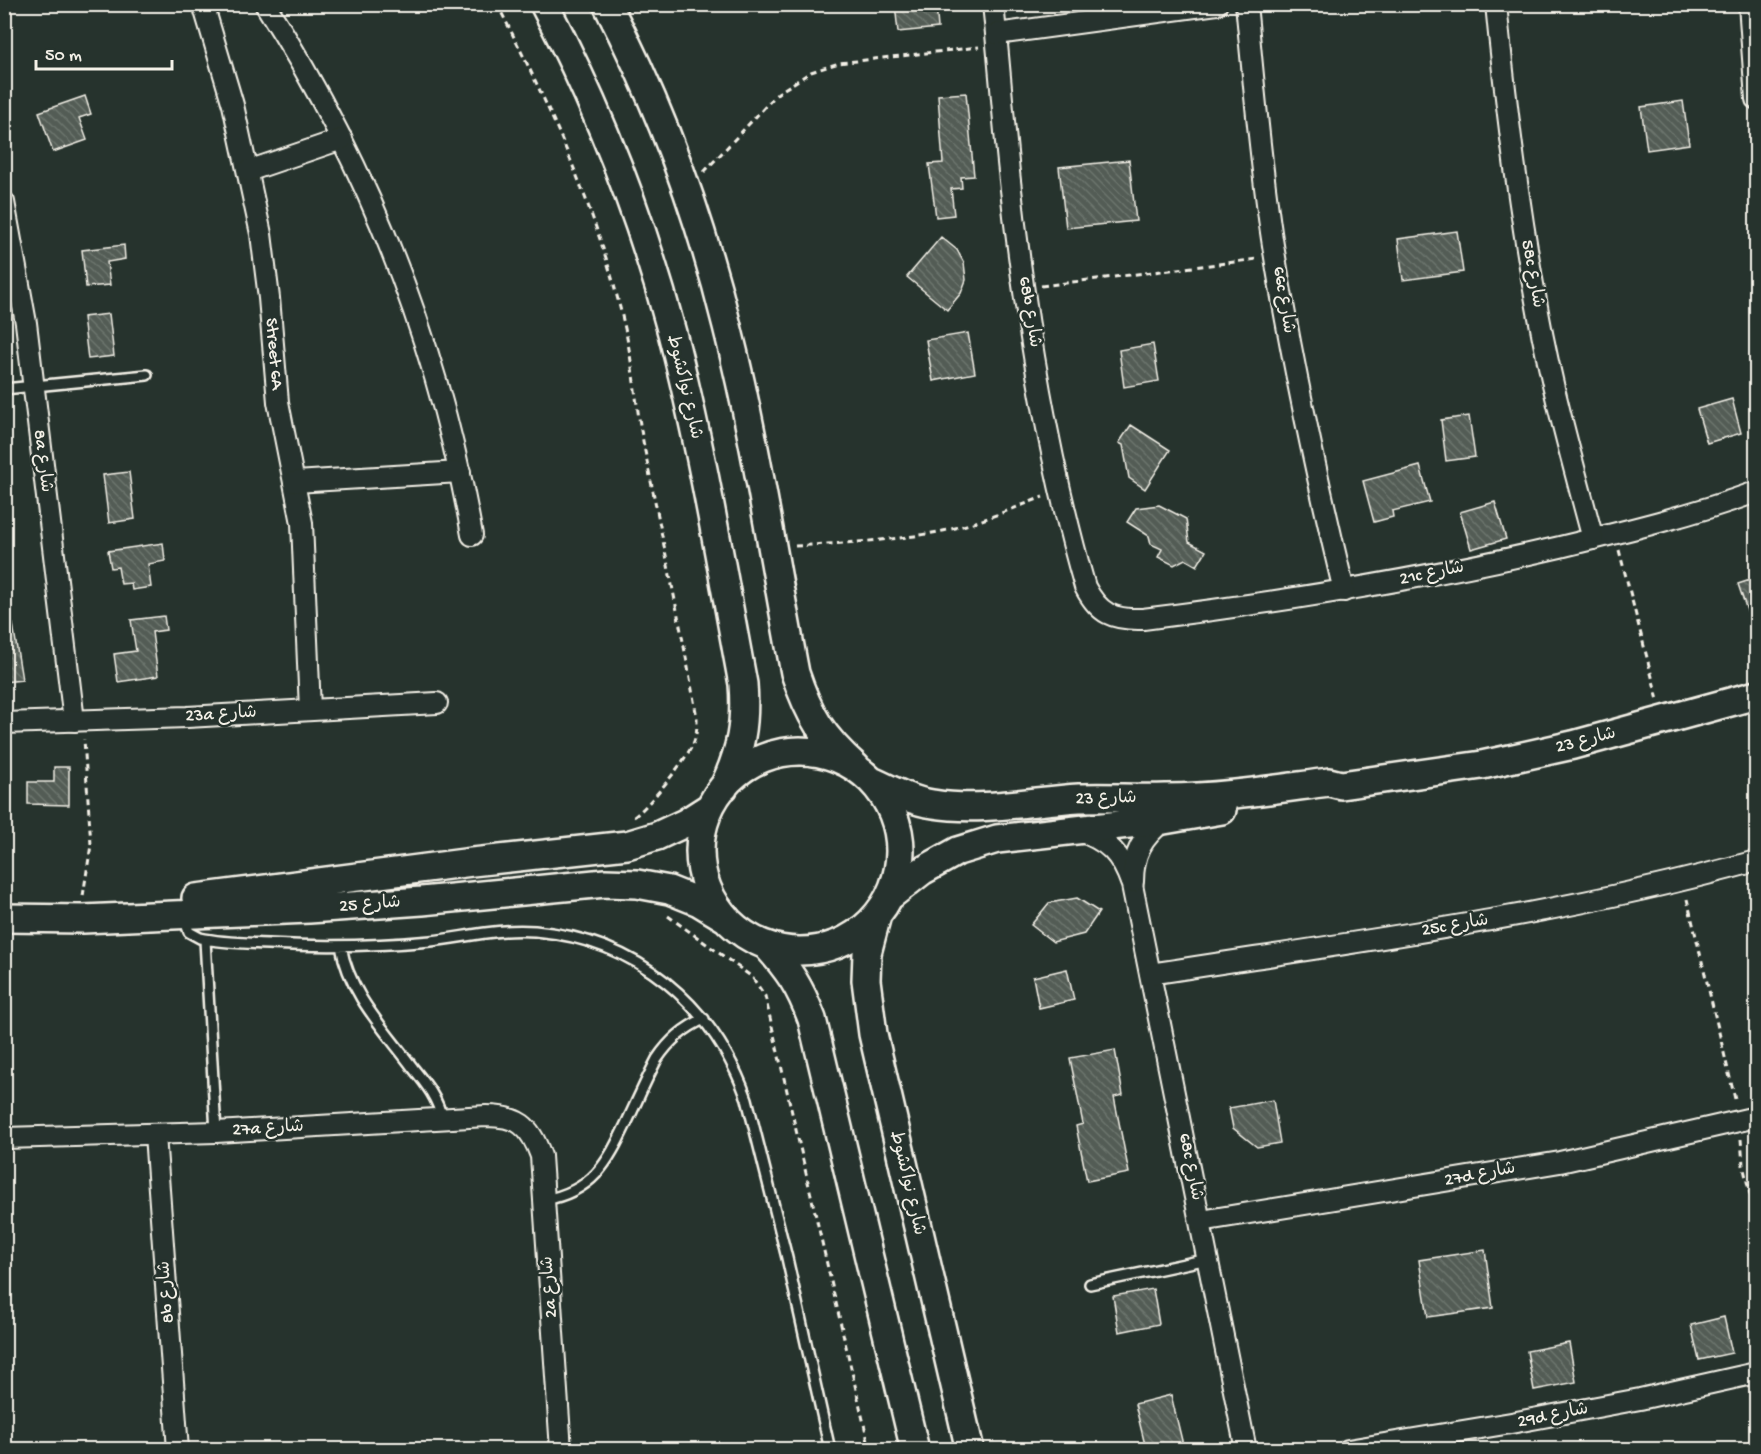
<svg xmlns="http://www.w3.org/2000/svg" width="1761" height="1454" font-family="'Gochi Hand','Playpen Sans Arabic',sans-serif">
<defs>
<pattern id="building-back-hatch" width="6" height="6" patternUnits="userSpaceOnUse" patternTransform="scale(1.5)"><rect width="6" height="6" fill="#525c55"/><path d="M-1 5l2 2M0 0l6 6M5-1l2 2" fill="none" stroke="#6c746d"/></pattern>
</defs>
<rect width="100%" height="100%" fill="#26332d"/>
<filter id="ink" filterUnits="userSpaceOnUse"><feTurbulence type="fractalNoise" baseFrequency=".0167" numOctaves="2"/><feDisplacementMap in="SourceGraphic" scale="12" xChannelSelector="R" yChannelSelector="G"/><feConvolveMatrix kernelMatrix="1 2 1 2 8 2 1 2 1" color-interpolation-filters="sRGB"/></filter>
<g filter="url(#ink)">
<path fill="url(#building-back-hatch)" stroke="#f4f1e8" stroke-width="1.5" d="M895 4H936L938 28 898 32Z
M966 93 974 176 961 177 962 188 951 189 954 215 936 217 929 164 943 163 938 95Z
M85 96 91 114 79 118 87 140 53 152 39 112Z
M1683 101 1689 144 1647 150 1641 107Z
M1129 160 1136 221 1066 228 1059 167Z
M1457 231 1463 272 1403 280 1398 239Z
M941 237 957 250 964 263 966 280 961 293 947 310 907 277Z
M124 245 125 259 107 262 110 285 86 287 82 250Z
M109 314 114 356 88 359 83 317Z
M968 333 975 373 933 381 926 340Z
M1153 344 1159 381 1124 387 1119 350Z
M1732 399 1741 433 1707 443 1697 409Z
M1469 416 1475 457 1446 461 1441 420Z
M1131 425 1170 450 1145 489 1129 478 1123 445 1119 443Z
M1420 466 1430 502 1392 511 1393 517 1374 522 1363 481Z
M129 472 135 519 109 523 103 475Z
M1495 502 1506 539 1471 549 1460 512Z
M1159 505 1186 519 1189 542 1206 551 1197 566 1185 559 1174 565 1158 557 1162 549 1151 544 1149 536 1127 522 1136 508Z
M163 543 165 561 148 564 151 587 132 590 131 583 121 584 118 567 111 568 108 551Z
M1756 578V631H1754L1738 584Z
M164 616 166 630 152 632 158 676 118 682 114 654 136 651 131 620Z
M4 624H13L22 680 4 682Z
M54 767H69V805L28 804V782H54Z
M1077 898 1099 912 1084 934 1053 942 1031 925 1049 903Z
M1067 969 1074 1000 1039 1008 1033 977Z
M1115 1050 1123 1095 1114 1097 1129 1173 1087 1181 1076 1126 1083 1124 1070 1058Z
M1273 1100 1280 1143 1257 1147 1233 1128 1229 1108Z
M1485 1250 1493 1308 1428 1317 1419 1260Z
M1153 1289 1159 1324 1119 1332 1113 1296Z
M1724 1317 1732 1353 1699 1360 1691 1325Z
M1569 1343 1576 1382 1534 1390 1527 1351Z
M1171 1395 1184 1449H1146L1135 1404Z"/>
<g fill="none" stroke-linecap="round" stroke-linejoin="round">
<defs>
<path id="lane" d="M4 389 147 375
M184 918 189 932 200 938C222 943 245 943 268 944 322 947 377 946 431 941 466 937 500 928 535 931 637 940 713 1004 747 1099L787 1258 830 1450
M205 940 216 1132
M341 946C349 994 385 1030 413 1068 426 1084 438 1099 442 1119
M544 1200C593 1191 607 1164 627 1122 637 1101 646 1080 657 1059 669 1041 683 1028 704 1019
M1090 1284 1208 1259"/>
<g id="street">
<path id="s1" d="M203 4 233 105 261 234 269 298 278 402 302 523 310 710"/>
<path d="M265 4C370 169 438 343 472 535"/>
<path d="M993 4C999 60 1003 116 1009 172 1024 311 1046 452 1085 587 1099 614 1113 620 1143 619 1283 602 1422 579 1560 547 1626 531 1692 515 1756 492"/>
<path d="M1246 4C1254 83 1260 161 1272 239 1291 358 1316 474 1344 591"/>
<path d="M1496 4C1506 108 1519 210 1538 312 1552 389 1573 464 1593 539"/>
<path d="M1749 4 1756 99"/>
<path d="M997 34 1217 4"/>
<path d="M248 171 342 139"/>
<path d="M4 202 26 323 74 721"/>
<path d="M295 482 460 472"/>
<path d="M4 723 187 717 437 703"/>
<path d="M1077 830C1108 841 1121 853 1132 885L1246 1450"/>
<path d="M1133 882C1133 853 1142 838 1164 820"/>
<path d="M1151 974C1354 942 1558 916 1756 861"/>
<path d="M155 1135 178 1450"/>
<path d="M4 1138 216 1132 486 1116C518 1116 530 1125 541 1156L561 1450"/>
<path d="M1201 1221 1560 1162 1756 1117"/>
<path d="M1348 1450 1511 1423 1640 1399 1756 1373"/>
</g>
<path id="secondary" d="M544 4C599 109 642 219 672 333 702 448 721 567 743 684 746 724 741 750 724 787
M607 4C660 106 700 216 727 326 756 440 773 558 795 673 809 715 822 737 856 767
M700 851a100 100 0 1 1 200 0a100 100 0 1 1-200 0Z
M874 782C893 791 912 801 933 804 981 812 1031 801 1079 798 1108 797 1137 799 1166 798 1221 798 1275 789 1329 782L1341 785 1482 765 1573 745 1756 695
M890 896 922 871 958 851 997 839 1164 820 1222 810
M196 898 472 862 627 845 657 836 685 823 710 807
M877 915 867 953 866 980 873 1034 970 1450
M4 918 83 919 309 909 422 901 605 883 637 884 669 890 699 902 727 919
M766 945C789 970 800 987 812 1019L915 1450"/>
</defs>
<use href="#lane" stroke="#f4f1e8" stroke-width="14"/>
<use href="#street" stroke="#f4f1e8" stroke-width="24"/>
<use href="#secondary" stroke="#f4f1e8" stroke-width="32"/>
<path stroke="#f4f1e8" stroke-width="3" stroke-dasharray="6 4.5" stroke-linecap="butt" d="M497 4C549 104 597 210 623 320 633 360 635 401 643 441 661 533 681 625 697 718 697 727 697 736 692 746 684 762 647 809 631 819
M704 172 778 93 811 72 839 63 979 47
M1041 286 1258 259
M795 546C843 543 891 541 938 532 974 525 1009 510 1043 497
M1619 550 1658 700
M83 896 91 845 84 739
M1687 899 1736 1103
M668 916 752 977 765 996 870 1450
M1741 1139 1743 1165 1756 1219"/>
<use href="#lane" stroke="#26332d" stroke-width="9"/>
<use href="#street" stroke="#26332d" stroke-width="20"/>
<use href="#secondary" stroke="#26332d" stroke-width="27"/>
</g>
</g>
<g text-anchor="middle" dominant-baseline="central" stroke-width="5" stroke-linejoin="round" paint-order="stroke">
<g font-size="18" fill="#f4f1e8" stroke="#26332d">
<text transform="translate(1532 274) rotate(80)">58c شارع</text>
<text transform="translate(1283 300) rotate(81)">66c شارع</text>
<text transform="translate(1029 312) rotate(81)">68b شارع</text>
<text stroke="none"><textPath href="#s1" startOffset="358">Street 6A</textPath></text>
<text transform="translate(684 387) rotate(77)">شارع نواكشوط</text>
<text transform="translate(42 461) rotate(83)">8a شارع</text>
<text transform="translate(1432 574) rotate(-11)">21c شارع</text>
<text transform="translate(221 715) rotate(-3)">23a شارع</text>
<text transform="translate(1586 741) rotate(-14)">شارع 23</text>
<text transform="translate(1106 799) rotate(-1)">شارع 23</text>
<text transform="translate(370 905) rotate(-4)">شارع 25</text>
<text transform="translate(1455 926) rotate(-9)">25c شارع</text>
<text transform="translate(268 1129) rotate(-3)">27a شارع</text>
<text transform="translate(1190 1167) rotate(79)">68c شارع</text>
<text transform="translate(1480 1175) rotate(-10)">27d شارع</text>
<text transform="translate(907 1183) rotate(77)">شارع نواكشوط</text>
<text transform="translate(550 1287) rotate(-94)">2a شارع</text>
<text transform="translate(167 1292) rotate(-94)">8b شارع</text>
<text transform="translate(1553 1416) rotate(-11)">29d شارع</text>
</g>
</g>
<rect width="1761" height="1454" fill="none" stroke="#26332d" stroke-width="24"/>
<rect x="12" y="12" width="1737" height="1430" fill="none" stroke="#f4f1e8" stroke-width="2" filter="url(#ink)"/>
<path d="M36 60v9h136v-9" fill="none" stroke="#f4f1e8" stroke-width="3"/>
<text x="45" y="60" font-size="18" fill="#f4f1e8" stroke="#26332d" stroke-width="4.5" paint-order="stroke">50 m</text>
</svg>
